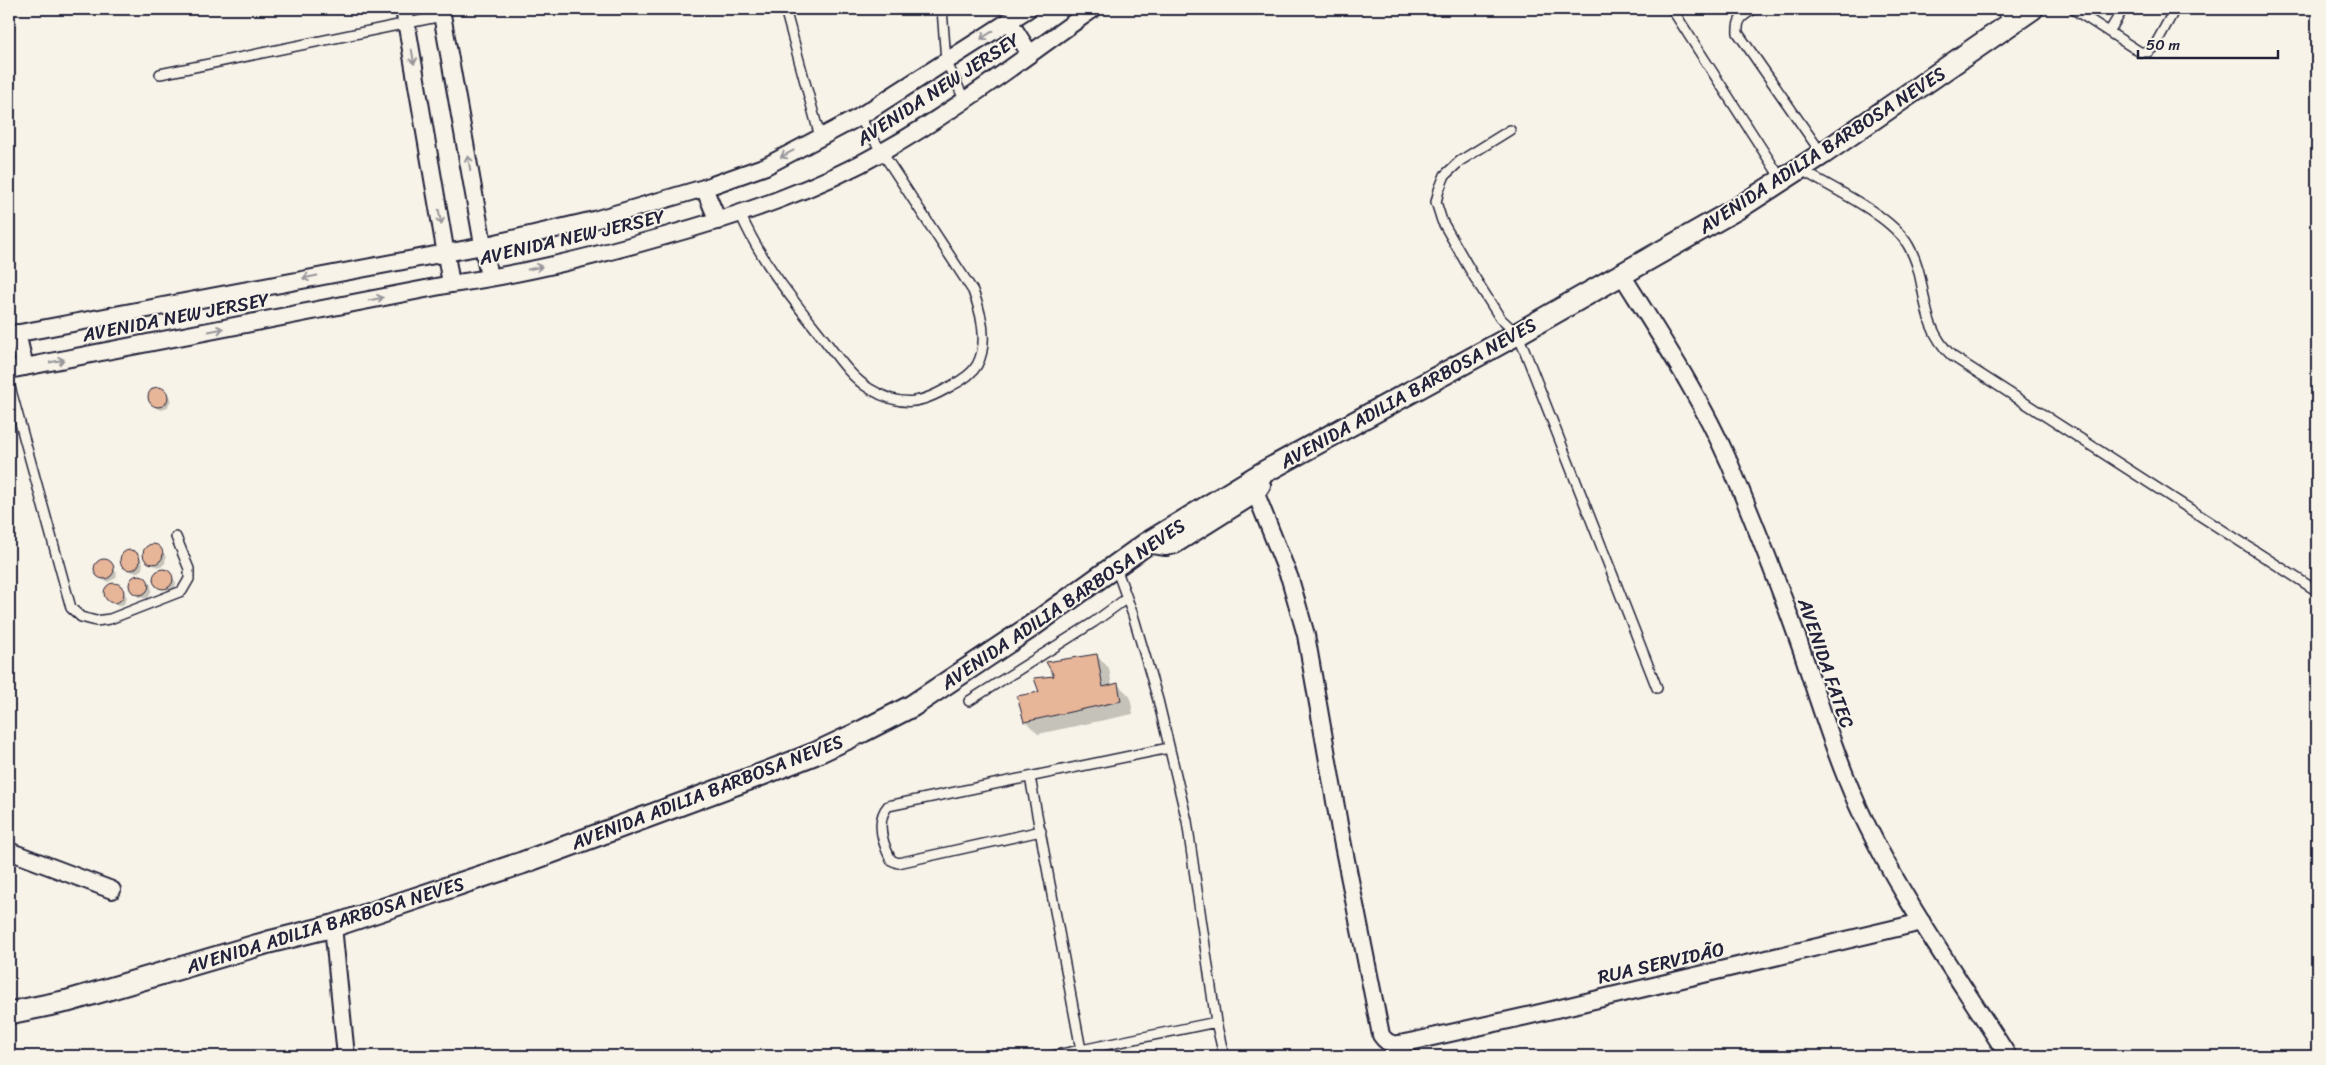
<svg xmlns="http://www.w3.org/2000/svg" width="2326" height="1065" font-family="Sriracha,sans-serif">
<rect width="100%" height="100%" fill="#f7f3e8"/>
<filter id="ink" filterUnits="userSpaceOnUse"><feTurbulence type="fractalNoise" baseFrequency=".02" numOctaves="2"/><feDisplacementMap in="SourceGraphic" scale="10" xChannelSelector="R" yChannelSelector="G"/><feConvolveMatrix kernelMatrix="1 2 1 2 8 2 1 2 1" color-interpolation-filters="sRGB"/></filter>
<g filter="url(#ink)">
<path fill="#0003" d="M156 388 168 395 171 400 167 408 162 410 156 408 149 398 150 393Z
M152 545 160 548 166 557 165 563 161 567 155 566 145 555V550Z
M129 551 137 554 143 563 142 569 138 572H132L122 561 124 554Z
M102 561H108L117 573 116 578 108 582 103 580 95 570 96 565Z
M162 570 167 571 176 582 175 588 169 591 158 585 155 580 157 573Z
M138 577 150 584 152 589 149 597 144 598 138 597 131 587 132 582Z
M112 585 118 586 127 597 124 604 118 606 108 600 105 592Z
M1096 655 1109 668 1112 686 1117 684 1130 696 1133 714 1038 734 1025 721 1040 693 1056 677Z"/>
<path fill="#e7b598" stroke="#22223b" d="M148 397a10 10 0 1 1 20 0a10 10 0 1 1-20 0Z
M143 554a10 10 0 1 1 20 0a10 10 0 1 1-20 0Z
M120 560a10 10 0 1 1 20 0a10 10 0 1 1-20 0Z
M94 569a10 10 0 1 1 20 0a10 10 0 1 1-20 0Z
M153 579a10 10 0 1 1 20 0a10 10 0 1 1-20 0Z
M129 585a10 10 0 1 1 20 0a10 10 0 1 1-20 0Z
M104 593a10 10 0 1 1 20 0a10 10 0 1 1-20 0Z
M1097 654 1103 687 1118 683 1121 701 1024 722 1017 696 1039 692 1034 678 1054 676 1046 662Z"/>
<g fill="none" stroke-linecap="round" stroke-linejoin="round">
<defs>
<path id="service" d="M785 9 820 137
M942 9 946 61 965 101
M1672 9 1782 180
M1754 9C1742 16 1737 19 1738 33L1822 154
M2073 9 2140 52H2148L2154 47 2175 9
M2109 32 2123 9
M160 74 442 16
M1510 130 1460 161 1445 175 1439 190 1436 202 1442 221 1473 275 1500 318 1517 334 1524 349 1657 688
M1800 169C1831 188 1890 214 1908 245 1930 281 1916 322 1952 356L2317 591
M740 213C759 258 789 295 819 333 835 353 849 376 870 389 902 408 921 404 951 386 961 381 972 374 977 365 989 343 981 312 973 291L859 117
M9 383 71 608 81 617 96 621 110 619 182 591 189 579V569L176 537
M1115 565 1133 615 1158 700 1187 821 1216 1022 1224 1056
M969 701 1094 622 1127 598
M1030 777 1081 1050 1216 1022
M1041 831 898 863 891 860C883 844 875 821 888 806L1169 748
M1052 1056 1081 1050"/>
<path id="minor" d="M404 9 451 284
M441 9 489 278
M2005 9 2014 22
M1009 21 1030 54
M704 188 718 221
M1622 275C1660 336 1700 396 1729 462 1755 524 1780 587 1802 651 1819 702 1835 754 1857 804 1897 893 1956 974 2008 1056
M17 333 25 367
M9 335 483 246 594 220 704 188 766 166 859 117 1028 9
M9 370 451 284C524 274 596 256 665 236 740 215 816 190 884 151 957 110 1024 57 1093 9
M1256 494 1290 579 1306 635 1340 830 1381 1035C1389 1047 1397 1045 1410 1042L1527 1016 1922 922
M1146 544 1166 547 1175 545 1256 494 1262 485
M9 851 112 890
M333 926 346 1056"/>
<path id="tertiary" d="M9 1013 68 1001 269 942 333 926 522 863 760 775 814 754 863 731 912 706 1029 628 1146 544 1266 471 1517 334 1740 207 1822 154 2032 9"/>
</defs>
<use href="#service" stroke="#22223b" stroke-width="12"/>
<use href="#minor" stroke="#22223b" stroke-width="20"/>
<use href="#tertiary" stroke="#22223b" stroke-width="25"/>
<use href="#service" stroke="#f7f3e8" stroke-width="9"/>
<use href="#minor" stroke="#f7f3e8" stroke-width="16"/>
<use href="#tertiary" stroke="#f7f3e8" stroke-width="21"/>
</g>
<defs><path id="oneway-shaft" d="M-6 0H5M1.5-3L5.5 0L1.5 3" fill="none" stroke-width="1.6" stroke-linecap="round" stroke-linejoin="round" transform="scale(1.25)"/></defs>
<g stroke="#97959a">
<use href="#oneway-shaft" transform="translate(987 35) rotate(147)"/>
<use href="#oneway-shaft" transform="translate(413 57) rotate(80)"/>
<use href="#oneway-shaft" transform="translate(787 154) rotate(152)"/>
<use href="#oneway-shaft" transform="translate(469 163) rotate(-100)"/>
<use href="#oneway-shaft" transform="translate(440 217) rotate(80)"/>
<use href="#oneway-shaft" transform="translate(535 268) rotate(-12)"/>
<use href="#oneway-shaft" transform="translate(310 277) rotate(169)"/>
<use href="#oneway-shaft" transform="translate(376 299) rotate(-11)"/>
<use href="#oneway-shaft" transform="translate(216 330) rotate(-11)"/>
<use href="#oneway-shaft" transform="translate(57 361) rotate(-11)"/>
</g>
</g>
<g text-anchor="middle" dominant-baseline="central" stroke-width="4" stroke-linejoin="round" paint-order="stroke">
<g font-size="19" fill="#22223b" stroke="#f7f3e8">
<text transform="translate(938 89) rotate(-33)">AVENIDA NEW JERSEY</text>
<text transform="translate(1822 150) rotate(-33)">AVENIDA ADILIA BARBOSA NEVES</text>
<text transform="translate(572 237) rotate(-13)">AVENIDA NEW JERSEY</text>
<text transform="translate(176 317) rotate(-11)">AVENIDA NEW JERSEY</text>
<text transform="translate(1408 393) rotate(-29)">AVENIDA ADILIA BARBOSA NEVES</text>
<text transform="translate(1063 604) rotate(-34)">AVENIDA ADILIA BARBOSA NEVES</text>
<text transform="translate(1826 663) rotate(71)">AVENIDA FATEC</text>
<text transform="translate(707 792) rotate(-21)">AVENIDA ADILIA BARBOSA NEVES</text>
<text transform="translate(325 925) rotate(-17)">AVENIDA ADILIA BARBOSA NEVES</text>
<text transform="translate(1661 963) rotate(-13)">RUA SERVIDÃO</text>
</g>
</g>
<rect width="2326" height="1065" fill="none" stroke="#f7f3e8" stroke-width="30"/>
<rect x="15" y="15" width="2296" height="1035" fill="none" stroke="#22223b" stroke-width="2" filter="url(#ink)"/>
<path d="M2138 50v8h140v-8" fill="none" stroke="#22223b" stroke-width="2.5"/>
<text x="2146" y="50" font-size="15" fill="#22223b" stroke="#f7f3e8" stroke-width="4" paint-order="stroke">50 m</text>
</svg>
